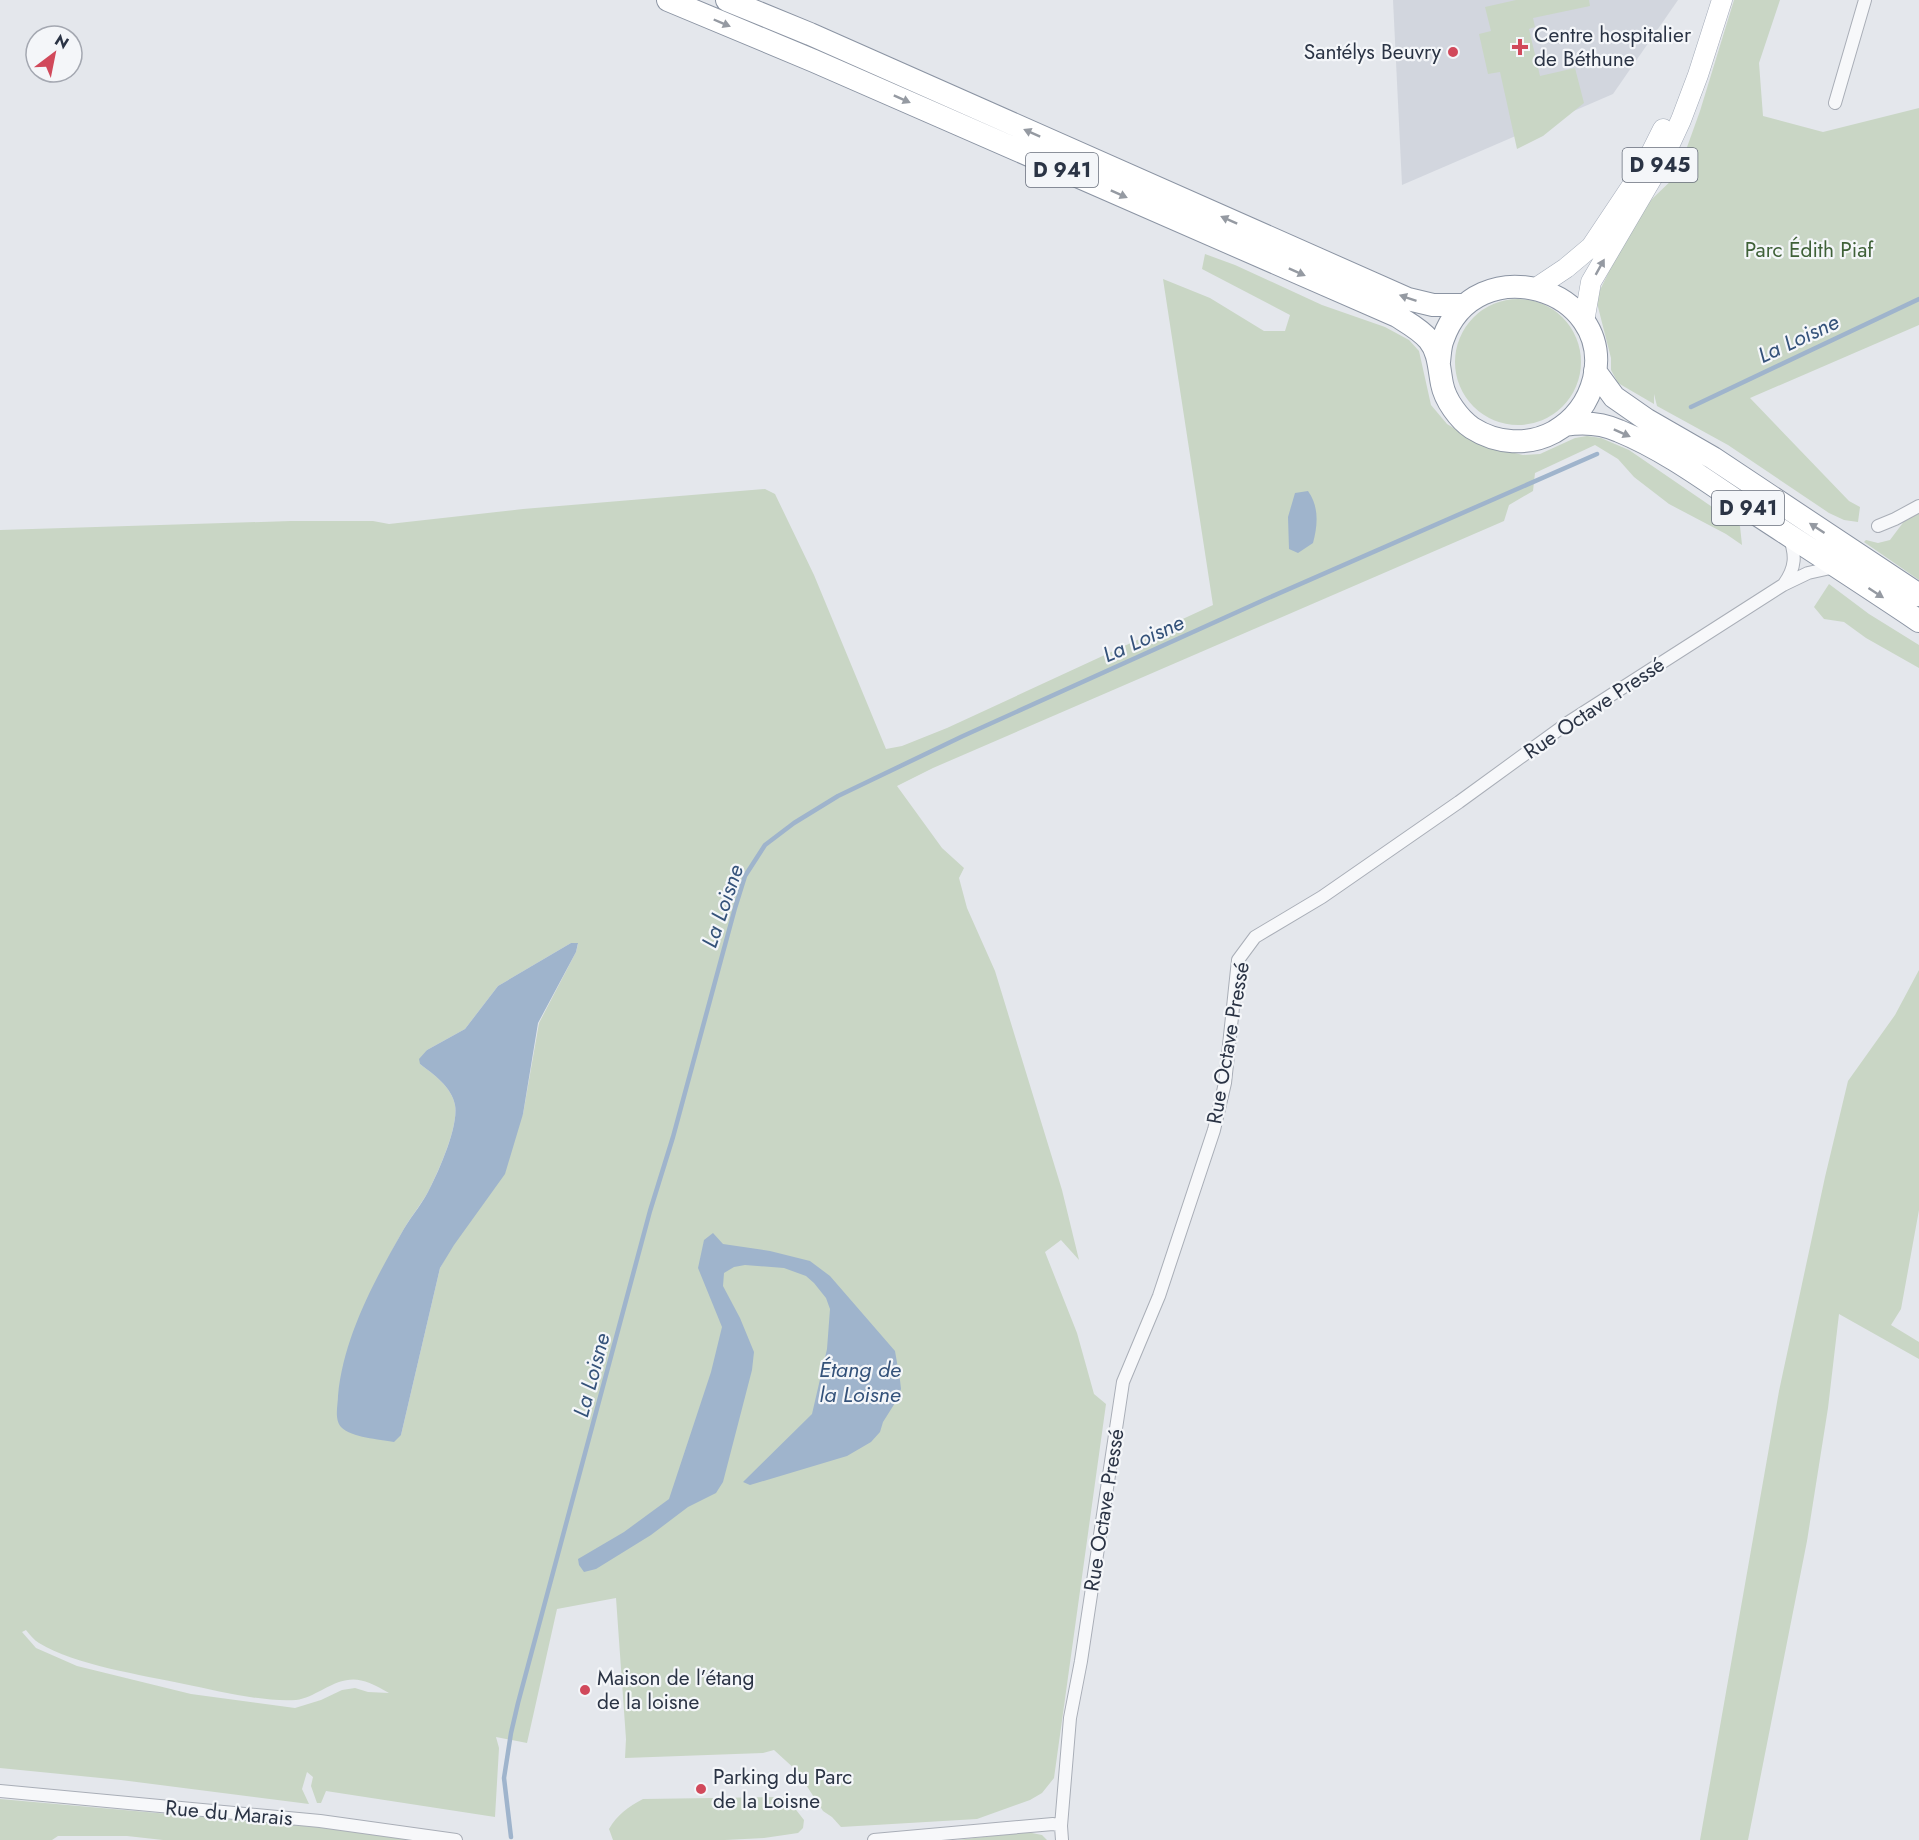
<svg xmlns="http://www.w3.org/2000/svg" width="1919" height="1840" font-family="Jost,sans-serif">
<rect width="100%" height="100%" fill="#e4e7ec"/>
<path fill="#d2d6de" d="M1393 0H1678L1613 94 1402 185Z"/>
<path fill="#c9d6c5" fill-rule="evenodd" d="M1516 0H1589L1590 6 1533 18 1535 27 1529 29 1540 76 1575 68 1584 103 1543 136 1517 149 1500 72 1488 74 1479 34 1491 31 1485 7Z
M1734 0H1780L1759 63 1763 116 1823 132 1919 108V325L1750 398 1849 501 1860 507 1858 522 1844 520 1829 513 1728 445 1657 406 1654 394V404L1618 383 1611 370V358L1597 303 1599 292 1631 227 1652 199 1677 175 1700 111Z
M1205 254 1235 265 1322 305 1385 327 1409 340 1419 351 1431 405 1447 424 1482 445 1523 455 1540 454 1575 438 1587 436 1601 438 1629 450 1740 526 1742 545 1726 534 1669 504 1634 477 1618 459 1595 445 1535 473 1533 491 1509 505 1504 521 933 768 897 786 942 848 964 868 959 878 967 908 995 971 1062 1190 1079 1260 1061 1240 1045 1252 1077 1333 1094 1394 1106 1404 1054 1778 1042 1793 1030 1800 977 1819 841 1827 832 1817 823 1811 797 1771 774 1750 763 1753 625 1758 626 1739 616 1598 557 1609 527 1743 496 1737 499 1748 495 1817 326 1791 321 1803H317L311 1786 313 1777 307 1772 302 1789 309 1804 121 1780 0 1768V530L291 521H373L389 524 523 509 765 489 775 494 814 575 886 749 902 746 947 728 1213 605 1163 279 1210 298 1264 331H1285L1290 315 1202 269ZM571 943 578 944 576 952 539 1023 523 1114 440 1268 401 1435 349 1346C364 1308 381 1270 401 1234 409 1219 420 1206 428 1192 438 1172 459 1126 455 1105 452 1087 433 1074 420 1064L427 1050 465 1029 498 986ZM26 1630C30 1635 34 1640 39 1643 75 1665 142 1675 184 1684 219 1691 261 1702 296 1700 305 1699 314 1694 322 1690 350 1674 362 1677 389 1693L368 1692 355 1688 342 1690 321 1700 295 1708 191 1694 77 1666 36 1648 22 1632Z
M1455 362a63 63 0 1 1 126 0a63 63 0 1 1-126 0Z
M1919 513V580L1864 542 1866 540 1878 543 1890 540 1905 520Z
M1829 584 1869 614 1919 645V668L1866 638 1844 622 1824 619 1814 607Z
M1919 970V1210L1901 1309 1891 1325 1919 1342V1359L1839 1314 1828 1408 1807 1541 1748 1840H1700L1779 1391 1825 1177 1848 1081 1895 1015Z
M786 1797 804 1820 803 1828 798 1833 764 1838 725 1840H613L609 1829C617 1815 628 1807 643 1799Z
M0 1799 350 1830 410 1840H163L127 1836H58L52 1840H0Z
M1027 1832 1042 1835 1047 1840H957Z"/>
<path fill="#9fb4cc" d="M1308 491C1319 506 1318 525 1313 543L1298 553 1289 549 1288 517 1295 493Z
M571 943H578L576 952 538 1023 523 1114 505 1174 454 1245 440 1268 401 1435 394 1442C379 1439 352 1438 341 1427 334 1419 338 1405 338 1396 343 1339 373 1283 401 1234 409 1219 420 1207 428 1192 438 1173 459 1126 455 1105 452 1087 433 1074 420 1064L419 1059 427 1050 465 1029 498 986Z
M713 1233 723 1244 770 1251 810 1261 830 1276 895 1351 900 1380 901 1389 895 1403 883 1422 880 1432 871 1442 847 1456 750 1485 743 1482 812 1414 827 1349 830 1309 826 1298 814 1283 806 1276 784 1268 745 1265 734 1267 724 1273 723 1286 740 1318 754 1352 752 1370 723 1482 716 1493 688 1507 651 1535 596 1569 584 1572 579 1565 578 1559 624 1532 669 1499 711 1372 722 1327 698 1268 704 1240Z"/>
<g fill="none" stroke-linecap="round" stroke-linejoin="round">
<path stroke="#9fb4cc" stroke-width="4.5" d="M1691 407 1919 299
M511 1837 504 1778 511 1733 518 1703 650 1211 673 1137 735 908 745 876 765 845 794 823 838 796 963 736 1266 599 1597 454"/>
<defs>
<path id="street" d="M1835 103 1865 0
M1878 526 1895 519 1919 506
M1784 584C1796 567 1796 555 1789 536
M0 1791 320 1821 456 1840
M874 1840 1053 1824 1061 1826
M1062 1840 1061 1826 1070 1718 1081 1661 1123 1382 1159 1296 1214 1130 1225 1083 1238 960 1255 937 1322 897 1459 802 1569 722 1783 585 1808 573 1835 567"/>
<path id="primary" d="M1536 288 1566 268 1591 247 1643 169 1663 129
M1584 322 1591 282 1662 161 1681 120 1698 75 1722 0"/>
<path id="highway" d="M668 0 814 61 1397 316C1408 323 1421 330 1429 340 1439 352 1439 369 1442 384 1445 400 1459 419 1472 428 1497 444 1528 446 1554 432 1575 420 1588 403 1594 379 1615 287 1475 247 1443 339 1440 346 1440 354 1439 362
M727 0 810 34 1408 299 1433 305H1465
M1595 371 1614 397 1647 420 1713 458 1919 595
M1565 425C1584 422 1601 423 1619 431 1663 449 1704 479 1744 506 1802 544 1861 582 1919 621"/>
</defs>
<use href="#street" stroke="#a9aeb7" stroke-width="14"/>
<use href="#primary" stroke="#a3abb8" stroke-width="21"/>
<use href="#highway" stroke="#8b94a3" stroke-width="24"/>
<use href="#street" stroke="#f7f8fa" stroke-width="12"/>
<use href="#primary" stroke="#fff" stroke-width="20"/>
<use href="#highway" stroke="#fff" stroke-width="22"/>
</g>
<defs><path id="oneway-solid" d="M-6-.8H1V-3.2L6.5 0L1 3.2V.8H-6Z" transform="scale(1.5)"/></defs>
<g fill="#959aa2">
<use href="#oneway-solid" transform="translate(722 23) rotate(23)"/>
<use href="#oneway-solid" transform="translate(902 99) rotate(24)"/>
<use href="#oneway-solid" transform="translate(1032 133) rotate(-156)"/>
<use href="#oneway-solid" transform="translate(1119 194) rotate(24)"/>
<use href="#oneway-solid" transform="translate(1229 220) rotate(-156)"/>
<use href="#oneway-solid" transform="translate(1600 267) rotate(-61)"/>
<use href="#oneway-solid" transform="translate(1297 272) rotate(24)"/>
<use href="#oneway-solid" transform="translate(1408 298) rotate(-161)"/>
<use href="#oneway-solid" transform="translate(1622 433) rotate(24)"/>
<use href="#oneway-solid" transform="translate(1817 528) rotate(-147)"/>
<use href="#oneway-solid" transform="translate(1876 593) rotate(33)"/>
</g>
<g fill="#d1495b" stroke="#f4f6f9" stroke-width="2">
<path d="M1517 38h6v6h6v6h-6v6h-6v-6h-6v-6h6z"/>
<circle cx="1453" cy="52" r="6"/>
<circle cx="585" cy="1690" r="6"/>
<circle cx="701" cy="1789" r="6"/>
</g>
<g text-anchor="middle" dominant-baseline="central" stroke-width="4.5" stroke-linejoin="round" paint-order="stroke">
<g fill="#f4f6f9" stroke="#676e7b" stroke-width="1.5">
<rect x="1622.5" y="148" width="75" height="34" rx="4.5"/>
<rect x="1026" y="153" width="72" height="34" rx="4.5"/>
<rect x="1712" y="491" width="72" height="34" rx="4.5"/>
</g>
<g font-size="20" font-weight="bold" fill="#2b3445">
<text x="1660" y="165">D 945</text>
<text x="1062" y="170">D 941</text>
<text x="1748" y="508">D 941</text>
</g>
<g font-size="21" fill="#2b3445" stroke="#f4f6f9" text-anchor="start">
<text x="1534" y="35">Centre hospitalier<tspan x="1534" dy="24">de Béthune</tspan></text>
<text x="1441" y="52" text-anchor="end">Santélys Beuvry</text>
<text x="597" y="1678">Maison de l’étang<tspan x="597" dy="24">de la loisne</tspan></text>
<text x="713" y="1777">Parking du Parc<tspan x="713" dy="24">de la Loisne</tspan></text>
</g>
<g font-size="21" fill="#3f6138" stroke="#f4f6f9">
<text x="1809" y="250">Parc Édith Piaf</text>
</g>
<g font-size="21" fill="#2b3445" stroke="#f4f6f9">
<text transform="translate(1594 708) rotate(-34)">Rue Octave Pressé</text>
<text transform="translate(1228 1043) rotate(-80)">Rue Octave Pressé</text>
<text transform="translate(1104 1510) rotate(-81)">Rue Octave Pressé</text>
<text transform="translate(229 1813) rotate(5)">Rue du Marais</text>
</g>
<g font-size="22" font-style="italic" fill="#34527a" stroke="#f4f6f9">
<text transform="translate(1798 338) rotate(-25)">La Loisne</text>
<text transform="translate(1143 638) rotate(-24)">La Loisne</text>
<text transform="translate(722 906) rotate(-71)">La Loisne</text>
<text x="860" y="1369">Étang de<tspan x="860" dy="25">la Loisne</tspan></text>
<text transform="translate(591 1375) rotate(-75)">La Loisne</text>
</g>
</g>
<g transform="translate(54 54) rotate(32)"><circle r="28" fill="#f4f6f9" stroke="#a4a8b1" stroke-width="1.5"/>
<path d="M0-4.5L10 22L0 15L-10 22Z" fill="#d1495b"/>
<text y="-9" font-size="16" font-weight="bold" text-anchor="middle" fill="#2b3445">N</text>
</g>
</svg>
